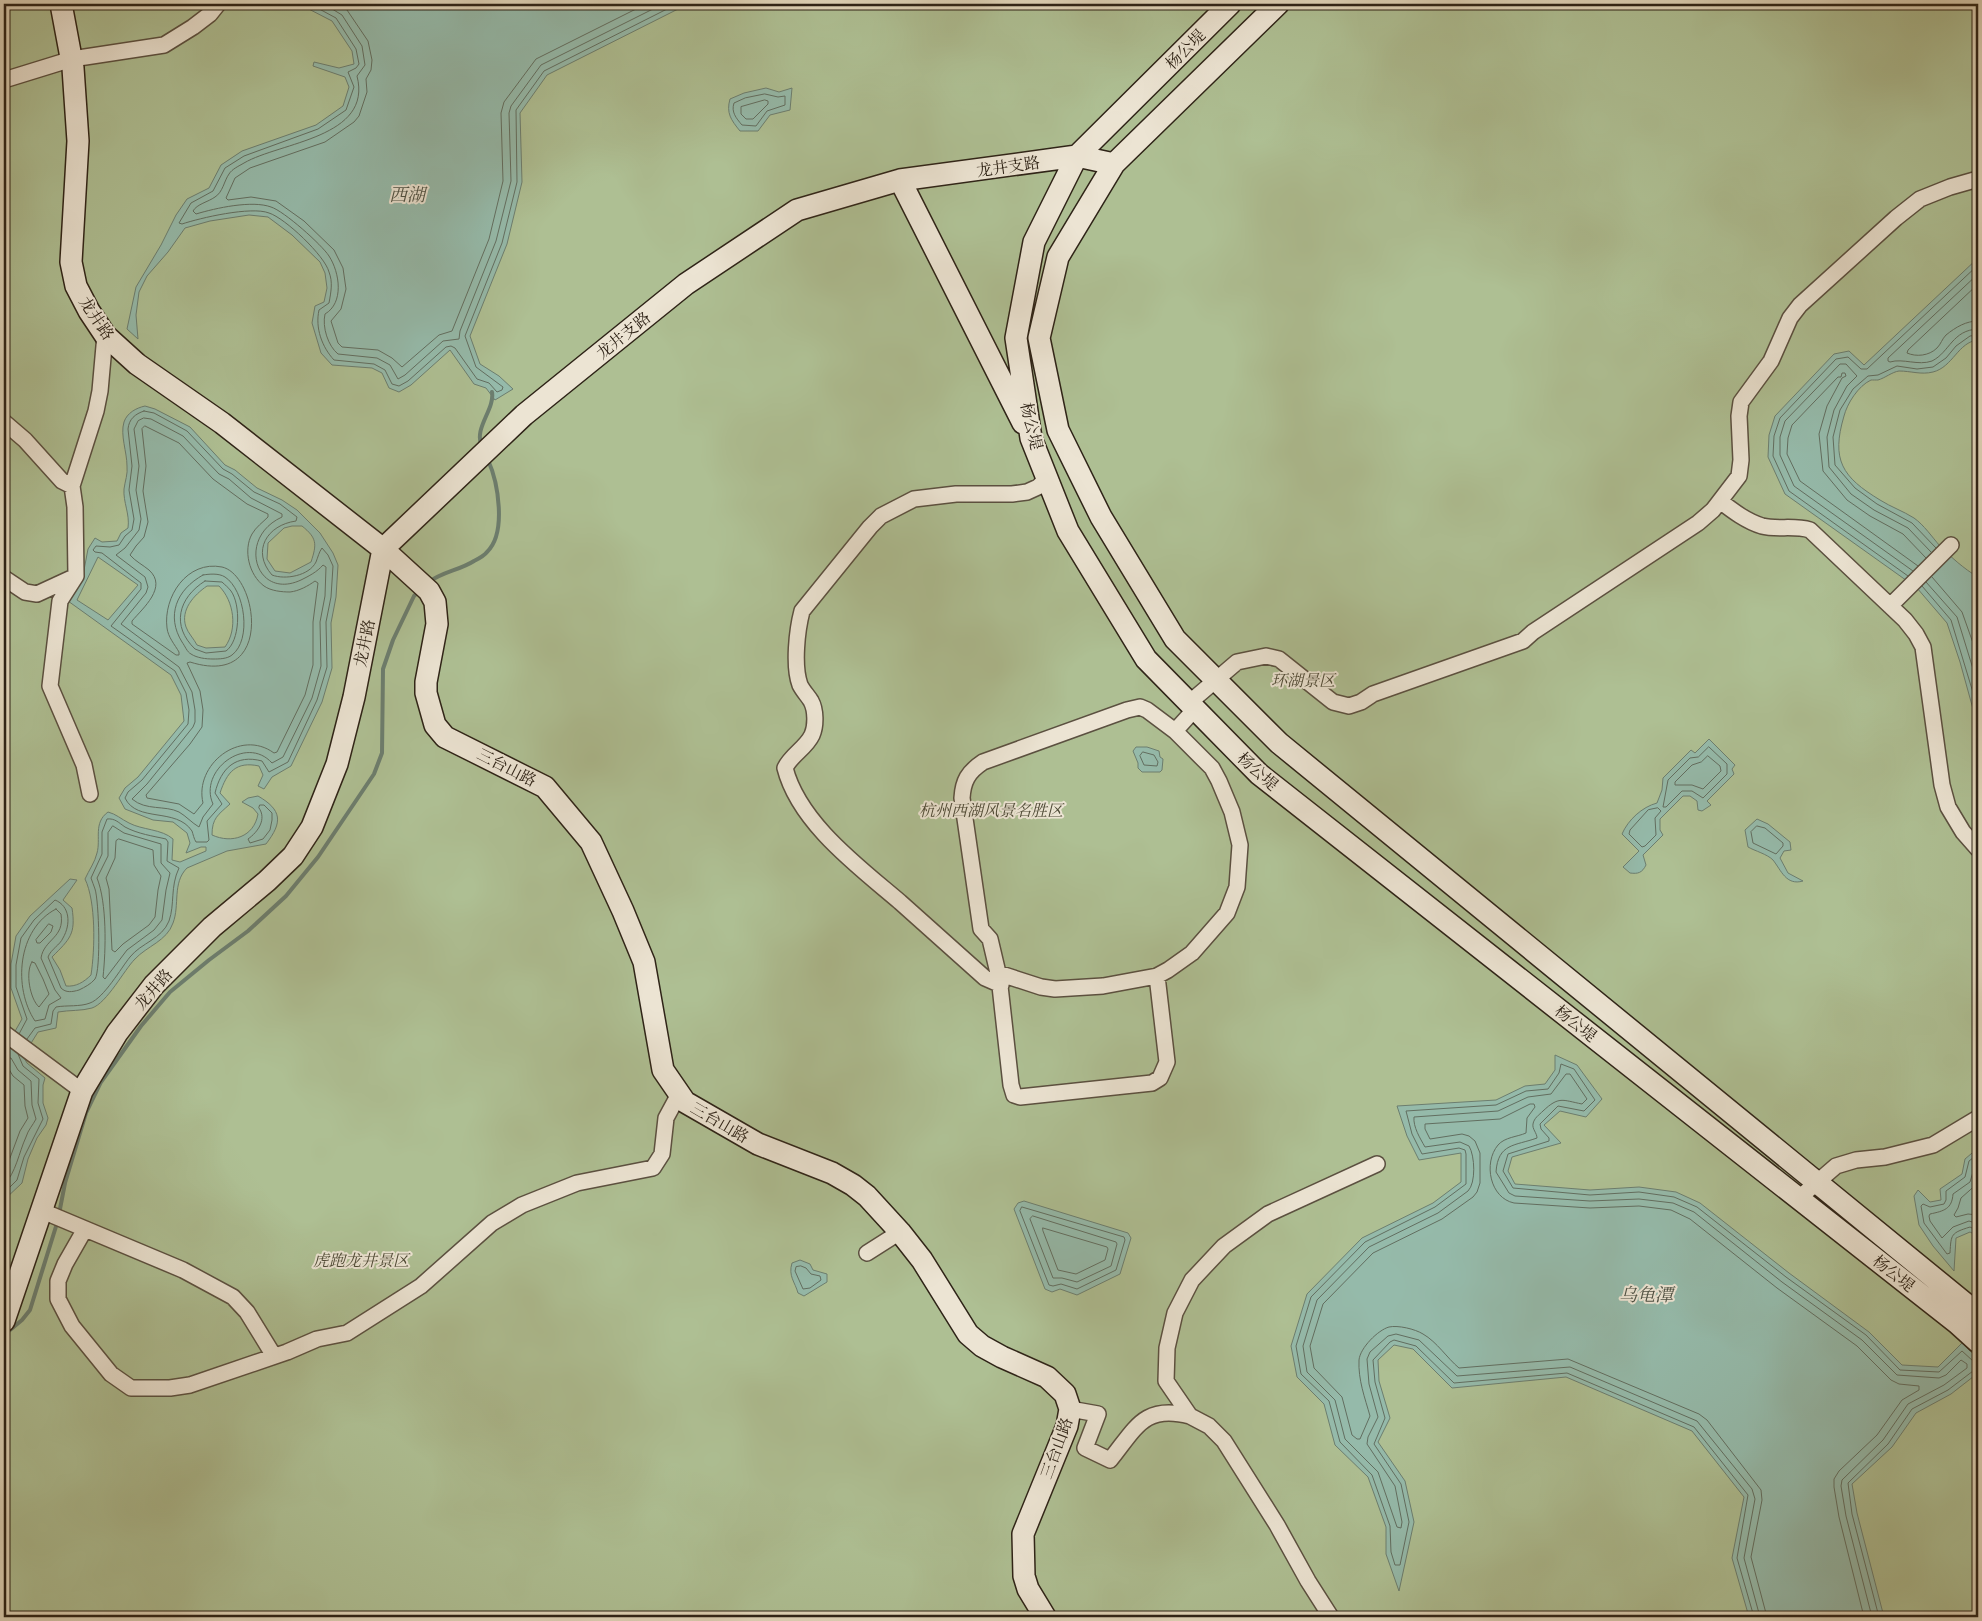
<svg xmlns="http://www.w3.org/2000/svg" width="1982" height="1621" font-family="'Libre Caslon Text','Noto Serif SC',serif">
<rect width="100%" height="100%" fill="#e1d6bb"/>
<filter id="stains"><feTurbulence type="fractalNoise" baseFrequency=".004" numOctaves="4"/><feColorMatrix values="0 0 0 0 .2 0 0 0 0 .09 0 0 0 0 .02 0 0 0 .5 -.17"/></filter>
<radialGradient id="worn" r=".72"><stop offset=".6" stop-color="#630" stop-opacity="0"/><stop offset="1" stop-color="#630" stop-opacity=".3"/></radialGradient>
<path fill="#aebf93" stroke="#6e7155" d="M4 4H1978V1617H4Z"/>
<path fill="#95baaa" stroke="#6c7e6f" fill-rule="evenodd" d="M299 4H688L547 75 520 113 522 182 507 244 470 336 480 364 499 376 513 389 495 400 486 388 474 384 450 350 411 385 399 392 389 388 382 373 372 368 332 365 321 353 312 323 315 306 324 302 327 288 325 273 320 262 292 235 268 217 249 215 210 221 185 228 168 252 147 276 139 292 136 315 138 339 127 329 136 287 161 245 176 215 187 199 209 188 221 165 242 151 316 125 343 106 349 87 345 77 313 66 314 62 339 68 354 64 352 51 332 21Z
M766 88 779 92 792 88 790 110 770 115 758 131H740C731 120 726 113 730 99L744 93Z
M1978 258V340C1958 342 1953 367 1933 372 1921 375 1911 371 1899 371 1892 372 1885 378 1878 380 1877 380 1872 380 1871 380 1858 386 1847 404 1844 416 1831 460 1842 477 1880 500 1891 507 1903 511 1914 518 1924 525 1932 537 1940 546 1951 557 1964 569 1978 577V727L1960 662 1947 623 1917 588 1785 494 1768 457 1769 435 1775 416 1834 354 1849 351 1864 365Z
M145 406 155 409 190 427 225 465 235 470 257 488 282 500 297 510 320 533 333 553 338 565 336 597 331 623 332 668 322 702 291 766 272 777 264 789 258 786 263 775 259 766C236 761 227 772 220 793L230 804C218 815 212 818 212 835 232 844 254 837 258 814L253 808 242 802 248 798 258 796C282 810 283 822 266 844L227 851 187 868C172 883 180 905 173 923 167 941 147 946 135 959 124 970 107 1003 92 1008 82 1011 69 1010 58 1012L56 1028 38 1032 23 1056 27 1063 45 1078 43 1085V1103L48 1118 46 1125 37 1138 28 1159 22 1183 4 1200V1046L6 1047 22 1019 11 988V964L16 936 30 916 70 879 77 880 63 900 72 908C76 934 70 939 52 957L60 970 66 986C76 987 84 982 91 975 95 949 96 902 85 879 89 870 95 862 97 853 101 839 93 823 108 812 116 814 121 819 129 823 142 830 162 829 173 839L172 860 180 862 206 851V847H201L186 853 190 843 187 833 173 822 153 820 125 809 119 798 125 788 138 777 184 721 181 695 171 675 68 601 84 570 88 549 95 538 102 542 117 541 121 533 128 528C130 514 123 502 124 489 125 481 128 474 127 466 127 452 120 435 124 422 127 413 136 408 145 406ZM292 526H302C317 538 317 544 311 562L290 573 275 571 267 559 268 543 284 528ZM98 557 138 585 108 620 77 600ZM207 586H219C234 601 238 629 225 647L206 648 197 645C194 639 188 633 186 627 180 610 194 595 207 586Z
M1709 739 1735 765 1732 769 1734 774 1707 801 1711 805 1702 811 1698 810 1697 801 1690 796H1683L1660 819V830L1663 835 1643 855 1646 865C1642 873 1638 874 1630 873L1623 867 1639 851 1622 834C1628 820 1642 807 1657 803L1662 790 1663 778 1691 750 1695 753Z
M1136 747H1147L1159 751 1160 757 1163 759 1162 770 1160 772H1142L1138 768V763L1133 751Z
M1757 819 1768 824 1790 842 1791 850 1784 851 1780 858 1788 873 1803 881C1786 886 1781 870 1773 860 1767 854 1755 851 1748 847L1745 830Z
M1555 1055 1577 1065 1602 1099 1586 1117 1560 1111 1544 1125 1561 1143 1512 1157 1508 1171 1515 1184 1590 1190 1639 1187 1676 1192 1700 1203 1789 1273 1869 1332 1902 1365 1938 1367 1962 1343 1978 1359V1373L1951 1394 1916 1413 1892 1447 1852 1484 1857 1513 1884 1617H1749L1732 1558 1744 1497 1692 1431 1566 1377 1452 1388 1413 1349 1394 1345 1378 1360 1379 1381 1390 1418 1378 1442 1405 1481 1414 1522 1399 1591 1386 1554V1527L1368 1477 1335 1445 1324 1404 1297 1377 1291 1346 1307 1294 1362 1238 1433 1203 1461 1182V1153L1419 1160 1407 1136 1397 1106 1496 1100 1525 1086 1545 1084 1555 1070Z
M1978 1148V1236L1970 1232 1956 1238 1954 1271 1933 1246 1919 1225 1914 1196 1918 1190 1930 1202 1941 1200 1940 1189 1962 1174 1965 1159Z
M1024 1201 1128 1233 1131 1238 1120 1274 1077 1295 1060 1289 1052 1292 1045 1289 1014 1209 1018 1203Z
M800 1260 810 1264 813 1270 827 1274V1282L804 1296 798 1293C795 1282 788 1276 792 1263Z"/>
<g fill="none" stroke-linecap="round" stroke-linejoin="round">
<path stroke="#626e60" stroke-width="1" d="M310 4 336 18 356 49 359 64 356 68 348 72 354 87 346 110 318 129 244 156 225 168 213 191 191 203 179 223 182 224C200 218 251 206 269 213 285 218 325 256 329 272 333 282 331 292 329 303L319 310C315 328 322 347 334 360L374 364 385 370 392 384 399 386 408 381 446 347 451 346 455 348 477 379 489 383 497 392 502 390 503 387 476 367 465 336 502 243 517 182 516 110 544 71 677 4
M324 4 342 15 362 46 365 65 357 76C373 138 280 142 244 163 239 166 232 169 229 174 224 181 223 192 215 197 208 202 197 204 193 211L196 214C216 208 252 200 271 207 284 211 322 245 329 256 340 273 344 303 325 314 322 327 328 346 338 354L377 358 390 365 398 379 405 375 443 341 459 339 460 331 496 241 511 181 509 113 511 106 541 65 663 4
M340 4 347 10 368 41 372 60 371 70 366 79 367 92 359 116 354 122 325 142 250 168 235 178 226 198 228 200 251 197 276 201 304 221 334 250 343 268 346 289 341 309 331 321 338 343 342 347 378 350 392 358 402 367 439 335 452 331 489 239 503 181 501 113 504 102 536 59 646 4
M765 94 778 97 785 96V105L767 111 756 126 742 125C736 118 731 112 734 103L745 98Z
M765 100 768 101V104L753 119H746L741 114V107Z
M1978 274 1888 358V361L1890 362C1903 358 1918 366 1932 361 1950 352 1952 330 1978 329
M1978 284 1908 350 1907 353C1916 357 1929 356 1937 348 1941 344 1942 339 1946 335 1956 327 1966 321 1978 321
M144 411 154 413 187 431 223 469 232 474 254 492 280 504 297 517 296 521C267 525 251 551 272 575 285 580 309 576 316 562 318 557 319 552 322 548L328 555 333 566 331 597 326 622 327 667 317 700 288 762 269 772 262 761C236 754 221 768 215 793L222 804 207 821 209 840 207 842H196C194 839 193 834 192 831 176 807 137 823 125 798L128 792 142 780 188 724 189 710 186 693 175 671 111 626 141 589V583L102 553 95 552 93 550 96 546 110 547 119 545 125 536 132 530 134 519 129 490 132 466 128 429C129 419 135 414 144 411Z
M144 418 151 419 183 436 219 474 229 479 251 498 282 514V517C236 538 256 601 301 580 309 576 317 572 323 565L326 567 325 596 320 622 321 666 312 698 283 757 272 763C246 734 198 771 213 804L203 817 199 827C192 823 186 816 179 812 165 805 146 811 132 799L147 784 193 727 195 722V710L192 692 179 667 121 624 146 593 148 587 145 577 116 555 125 548 139 530 141 519 136 490 139 466 134 429 138 421Z
M145 426 179 443 213 479 247 504 268 514V517C263 522 256 527 252 534 243 550 249 575 264 586 271 591 282 592 290 592 299 591 308 586 315 581L318 583 313 622V665L305 695 277 752 274 753C240 728 194 765 203 803L194 814 179 804 147 798 146 795 190 744 202 727 203 710 200 691 187 663 190 662C275 689 258 575 222 567 187 560 163 597 167 628 168 637 175 645 179 652V655H176L132 624V621C143 608 168 587 149 570 143 565 135 561 130 555L136 546 144 537 148 522 143 491 146 466 142 429Z
M1936 548 1912 523 1877 504 1855 488 1835 465 1833 437 1840 410 1853 389 1868 376 1878 375 1897 366 1917 369 1933 367 1946 358 1956 346 1970 336 1978 335
M1918 566 1800 481 1787 454 1788 438 1792 425 1838 377H1841L1842 373H1845L1846 376 1842 378 1827 406 1819 434 1823 471 1847 500 1870 516 1903 534 1926 558
M1913 571 1794 486 1780 455V437L1785 421 1840 364H1846L1857 376 1847 386 1834 410 1827 437 1829 467 1851 494 1874 510 1908 528 1931 552
M203 575C209 574 219 573 225 577 245 590 252 640 232 655 227 659 219 659 213 659 206 659 197 658 191 654 187 652 185 646 182 642 166 616 176 590 203 575Z
M1908 576 1789 491 1773 456 1774 436 1780 418 1836 359 1848 357 1861 369H1867L1978 265
M1932 577 1962 612 1978 657
M205 581 222 582C225 585 228 587 231 591 241 605 240 641 226 651L206 653 195 649C171 626 178 598 205 581Z
M1926 582 1957 617 1978 685
M1922 586 1951 620 1978 709
M1709 747 1727 764V774L1703 798 1692 791H1682L1666 807H1663L1668 780 1690 758 1698 757Z
M1143 752 1154 755 1158 762 1157 766 1144 765 1140 756Z
M1708 756 1720 766 1721 771 1703 789 1692 785H1675V782L1692 765 1701 762Z
M260 805H264L272 813V820L270 830 263 839 250 843 248 839C258 832 267 819 259 808Z
M1658 808 1661 811 1655 818 1656 835 1645 846 1642 847 1629 834 1630 830 1648 810Z
M113 826 124 833 161 844V863L170 873 166 890 162 920 154 930 127 950 105 979 103 977C106 950 107 903 97 878L108 856V833Z
M1757 826 1765 828 1783 843V846L1776 854 1753 843 1751 832Z
M119 839 153 850 154 865 161 876 158 890 155 917 149 925 123 944 115 952 112 950 109 889 106 878 115 858 116 841Z
M56 909 61 914C65 938 44 939 41 958L55 990 61 998 49 1005 45 1019 35 1021C13 988 17 929 56 909Z
M49 924 53 926 51 932 40 943H37L36 940Z
M32 962 35 963 43 979 49 994 39 1007C30 999 25 972 32 962Z
M19 1034 27 1019 16 987V965L21 938 34 920 55 900C70 906 71 924 63 938 60 945 51 949 48 957L61 988C66 993 72 992 79 990 85 987 91 984 95 979 101 970 99 901 95 889 94 885 92 882 91 878L102 854V832L107 819C115 818 119 823 125 827 138 834 153 836 166 839L168 842 167 861 179 868C170 887 175 904 169 921 162 939 141 943 130 957 121 968 104 998 90 1003 80 1007 67 1005 56 1007L53 1011 51 1024 35 1028 27 1039
M4 1058H11L18 1070 31 1081 32 1105 36 1119C33 1125 28 1130 26 1137 19 1152 16 1173 4 1185
M4 1065 7 1066 13 1076 24 1085 25 1106 28 1118 20 1131 4 1174
M1978 1154 1969 1161 1965 1177 1946 1191V1200L1944 1204 1930 1207 1923 1204 1921 1206 1924 1223 1947 1254 1950 1253C1951 1234 1951 1233 1970 1227L1978 1231
M1978 1162 1975 1165 1970 1182 1953 1194C1952 1209 1944 1211 1930 1214L1929 1216 1930 1221 1942 1238 1953 1227 1969 1221 1978 1224
M1978 1183 1961 1198 1958 1208 1954 1215 1956 1217 1968 1214 1978 1215
M4 1193 17 1180 24 1157 43 1119 38 1103 39 1079 23 1066 18 1054
M1022 1207 1124 1237 1125 1240 1116 1270 1077 1289 1061 1284 1053 1286 1049 1285 1020 1211Z
M1033 1216 1116 1242 1117 1244 1111 1266 1077 1282 1062 1278H1053L1030 1219Z
M1043 1228 1107 1247 1108 1249 1105 1260 1076 1274 1058 1270 1043 1231Z
M801 1266 806 1268 811 1274 820 1276 821 1280 810 1288 803 1289 795 1271 796 1267Z
M1754 1617 1737 1558 1748 1495 1694 1427 1567 1373 1454 1383 1416 1346 1394 1340 1390 1342 1373 1360 1375 1382 1385 1418 1374 1444 1401 1484 1409 1522 1400 1565H1395L1391 1552 1390 1526 1372 1475 1340 1442 1329 1401 1301 1374 1296 1346 1311 1297 1365 1242 1435 1207 1466 1184V1154L1465 1150 1459 1148 1422 1154 1412 1134 1406 1111 1496 1105 1526 1091 1548 1089 1559 1073 1561 1064 1574 1069 1595 1100 1584 1111 1558 1106 1540 1124 1541 1129 1549 1138V1141L1508 1154 1503 1171 1513 1188 1590 1195 1639 1192 1674 1197 1697 1207 1786 1277 1866 1335 1900 1370 1939 1372 1962 1351 1973 1361 1978 1362
M1760 1617 1744 1558 1755 1499 1752 1489 1697 1421 1570 1367 1457 1376 1419 1340 1396 1334 1388 1336 1370 1352 1367 1359 1369 1384 1378 1417 1368 1437 1367 1444 1395 1486 1402 1522 1401 1528 1397 1527 1378 1472 1345 1439 1335 1400 1307 1372 1303 1346 1317 1300 1369 1247 1438 1213 1468 1191C1476 1183 1475 1156 1469 1146L1460 1142 1425 1147C1420 1138 1413 1127 1414 1117L1498 1111 1528 1097 1551 1094 1566 1074H1570L1587 1099 1582 1104C1562 1100 1559 1096 1543 1111 1539 1115 1534 1118 1533 1124 1532 1129 1537 1133 1537 1138 1515 1146 1498 1143 1496 1172L1509 1193 1515 1196 1590 1201 1639 1199 1673 1203 1694 1212 1782 1282 1862 1340 1897 1375 1939 1378 1946 1375 1961 1360 1967 1364V1368L1944 1385 1908 1404 1883 1440 1842 1480 1841 1486 1846 1516 1872 1617
M1767 1617 1751 1557 1762 1500 1761 1490 1707 1420 1699 1414 1568 1359 1459 1368C1447 1358 1437 1342 1423 1334 1415 1329 1398 1325 1389 1327 1378 1330 1360 1348 1359 1360 1358 1380 1365 1398 1370 1416L1360 1439H1357L1352 1435 1342 1397 1314 1368 1310 1346 1323 1304 1373 1253 1442 1219 1473 1197 1477 1192 1480 1183V1153L1475 1141 1469 1136 1462 1134 1430 1139 1425 1129V1124L1500 1119 1530 1104H1534L1535 1107 1527 1118 1526 1133C1517 1137 1505 1137 1498 1145 1483 1163 1490 1198 1514 1203L1590 1208 1639 1206 1671 1210 1690 1219 1777 1288 1857 1346 1891 1380 1899 1384 1919 1386V1390L1902 1400 1877 1435 1839 1471 1834 1479V1487L1839 1517 1864 1617
M1879 1617 1852 1514 1848 1483 1888 1444 1912 1409 1948 1390 1973 1371 1978 1370"/>
<path stroke="#6c7e6f" stroke-width="4" d="M482 447C473 428 495 410 492 392
M429 582C442 572 460 570 474 561 478 559 484 556 487 552 507 533 498 482 488 460
M59 1214 65 1183 86 1113 101 1082 141 1026 170 992 209 960 248 931 286 896 318 857 374 774 382 753 383 669 393 640 414 596 420 590
M4 1335 22 1320 30 1310 58 1220"/>
<defs>
<path id="street" d="M4 80 72 59 164 45 193 27 210 14 218 4
M4 422 25 440 62 481 72 486
M1720 501C1733 511 1746 521 1762 526 1777 530 1794 525 1810 530L1905 620 1916 634 1923 647 1942 785 1948 807 1963 832 1978 849
M4 578 25 592 37 594 76 576
M1890 606 1951 545
M1189 703 1237 662 1266 656 1279 659 1333 702 1349 706 1361 702 1373 694 1523 641 1533 632 1698 523 1713 510 1739 476 1741 460 1739 416 1741 402 1771 361 1790 318 1800 305 1896 218 1920 199 1950 187 1978 179
M1140 707 1147 710 1175 731 1212 768 1219 781 1232 812 1240 845 1237 887 1227 913 1192 953 1168 970 1157 976 1103 986 1055 989 1041 987 998 973 990 939 981 929 962 798C963 781 968 772 983 762L1127 710Z
M1175 731 1195 709
M90 794 84 765 50 686 60 601 76 576 75 507 72 486 96 411 100 391 105 335
M999 977 1011 1085 1014 1095 1020 1097 1152 1083 1160 1078 1167 1062 1157 976
M1001 985 985 978C957 953 928 927 900 902 859 867 799 823 785 768 791 755 806 748 812 735 816 726 816 710 811 701 808 696 803 691 800 685 793 666 797 630 802 611L870 527 881 516 914 499 956 494H1012L1027 492 1038 487 1047 478
M4 1033 82 1091
M1799 1198 1836 1166 1856 1160 1885 1157 1933 1145 1978 1118
M40 1210 183 1270 233 1297 247 1312 274 1356
M85 1229 65 1264 58 1281V1299L72 1326 111 1374 131 1388H170L190 1385 287 1352 317 1339 347 1333 421 1286 492 1223 522 1205 577 1183 653 1168 662 1154 666 1118 679 1094
M867 1253 900 1232
M1070 1409 1098 1414 1085 1448 1110 1460C1136 1428 1144 1404 1190 1416L1166 1381 1167 1348 1175 1313 1192 1280 1224 1246 1268 1214 1377 1164
M1190 1416 1209 1426 1224 1441 1277 1525 1308 1581 1331 1617"/>
<path id="secondary" d="M61 4 73 68 78 141 71 262 76 286 89 311 105 335 137 364 222 423 383 549 429 591 435 602 437 624 426 682V693L435 725 445 737 545 787 591 842 623 911 644 962 663 1070 685 1102 758 1144 832 1173 853 1185 867 1196 900 1232 922 1260 968 1334 982 1346 1002 1357 1047 1377 1065 1394 1070 1409 1067 1426 1023 1534 1024 1576 1028 1589 1045 1617
M1230 4 1077 156 1034 242 1016 338 1031 438 1068 531 1146 659 1259 774 1957 1323 1978 1342
M1278 4 1114 164 1058 257 1039 338 1058 430 1101 517 1175 639 1279 743 1978 1314
M900 180 1023 423
M383 549 524 415 686 284 797 210 900 180 1077 156 1114 164
M4 1321 82 1091 117 1033 154 985 212 927 267 881 293 856 312 827 337 764 354 697 383 549"/>
</defs>
<use href="#street" stroke="#5b5040" stroke-width="18"/>
<use href="#secondary" stroke="#2e2317" stroke-width="24"/>
<use href="#street" stroke="#ece4d3" stroke-width="15"/>
<use href="#secondary" stroke="#ece4d3" stroke-width="21"/>
</g>
<g text-anchor="middle" dominant-baseline="central" stroke-width="4" stroke-linejoin="round" paint-order="stroke">
<g font-size="16" fill="#2e2317" stroke="#ece4d3">
<text transform="translate(1185 49) rotate(-45)">杨公堤</text>
<text transform="translate(1008 166) rotate(-8)">龙井支路</text>
<text transform="translate(97 318) rotate(56)">龙井路</text>
<text transform="translate(623 335) rotate(-39)">龙井支路</text>
<text transform="translate(1032 426) rotate(77)">杨公堤</text>
<text transform="translate(364 643) rotate(-79)">龙井路</text>
<text transform="translate(507 767) rotate(27)">三台山路</text>
<text transform="translate(1258 771) rotate(42)">杨公堤</text>
<text transform="translate(153 989) rotate(-49)">龙井路</text>
<text transform="translate(1576 1023) rotate(38)">杨公堤</text>
<text transform="translate(720 1122) rotate(30)">三台山路</text>
<text transform="translate(1894 1273) rotate(38)">杨公堤</text>
<text transform="translate(1056 1448) rotate(-70)">三台山路</text>
</g>
<g font-size="16" font-style="italic" fill="#4e4a36" stroke="#ece4d3">
<text x="1303" y="680">环湖景区</text>
<text x="991" y="810">杭州西湖风景名胜区</text>
<text x="361" y="1260">虎跑龙井景区</text>
</g>
<g font-size="18" font-style="italic" fill="#4d5043" stroke="#ece4d3">
<text x="407" y="195">西湖</text>
<text x="1646" y="1295">乌龟潭</text>
</g>
</g>
<rect width="1982" height="1621" fill="none" stroke="#e1d6bb" stroke-width="20"/>
<rect x="5" y="5" width="1972" height="1611" fill="none" stroke="#2e2317" stroke-width="2.5"/>
<rect x="10" y="10" width="1962" height="1601" fill="none" stroke="#2e2317"/>
<rect width="100%" height="100%" filter="url(#stains)"/>
<rect width="100%" height="100%" fill="url(#worn)"/>
</svg>
